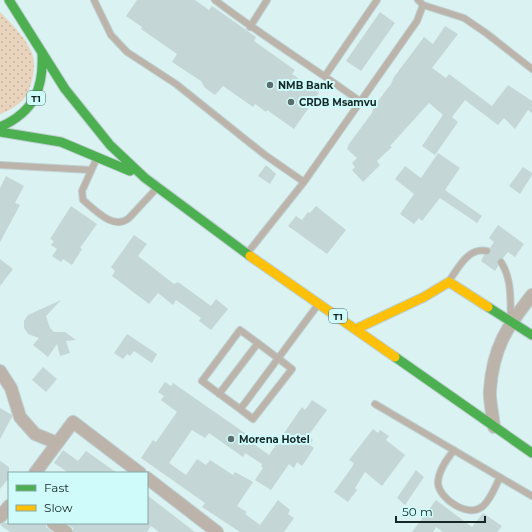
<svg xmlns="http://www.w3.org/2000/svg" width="532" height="532" font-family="Montserrat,sans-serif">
<defs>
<pattern id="grass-dots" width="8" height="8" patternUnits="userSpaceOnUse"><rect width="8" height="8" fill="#e8d4bd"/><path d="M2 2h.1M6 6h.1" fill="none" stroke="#c6b6a2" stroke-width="1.8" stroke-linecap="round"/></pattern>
</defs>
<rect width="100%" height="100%" fill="#daf2f1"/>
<path fill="url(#grass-dots)" d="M0 12C11 23 25 37 31 51 37 63 33 82 27 94 23 103 9 111 0 114Z"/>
<path fill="#c4d7d6" d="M137 0H195L209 10 212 6 256 37 254 41 295 70 292 74 319 93 294 129 267 110 266 112 255 104 253 107 223 86 215 95 205 88 201 81 172 62 177 54 141 29 142 27 126 16Z
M380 12 395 23 361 71 346 61Z
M445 26 458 34 432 68 446 78 449 74 492 106 508 85 532 101V113L528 110 515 129 504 118 498 125 465 100 452 117 458 122 435 155 422 146 443 115 429 103 390 146 392 147 377 161 380 165 363 182 352 170 355 167 352 163 357 158 347 149 349 144 372 113 374 106 391 84 394 77 424 37 433 44Z
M438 153 460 168 445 190 482 216 477 223 440 198 422 221 419 218 414 224 400 214 414 194 395 179 405 166 421 178Z
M266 165 276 174 270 184 258 176Z
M523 167 532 173V175L520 194 509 186Z
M6 176 24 186 15 203 20 205 0 242V188Z
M71 206 97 224 80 248 82 249 72 265 63 259 61 262 52 256 57 249 51 245 54 241 50 239Z
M316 206 346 230 327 254 288 226 296 216 302 220 308 212 310 213Z
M498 225 524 244 515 257 508 252 503 258H499L497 262 498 266 495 271 481 261 484 255 491 253 490 248 494 242 489 238Z
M134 235 147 244 138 256 174 284 178 282 211 306 216 299 228 309 211 330 199 321 201 318 176 300 173 305 158 293 149 304 112 276 115 271 111 267Z
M0 259 13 269 0 286Z
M61 300 46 316 50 328 54 332H65L76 340 66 341 70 353 60 356 57 344 48 357 33 345 39 338 28 334 24 328V321L28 315Z
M127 334 157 354 152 363 134 351 130 356 127 354 123 359 114 353Z
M43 367 57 379 46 392 32 380Z
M165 382 171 386 173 383 252 438 250 441 269 455 302 407 305 410 312 400 327 410 308 436 313 440 310 445 314 448 302 466 297 462 294 468 289 464 271 490 255 480 263 468 261 466 262 464 245 453 243 457 209 433 205 438 192 430 169 463 186 475 197 459 206 465 210 460 233 475 235 472 253 482 237 506 247 512 245 514 260 525 278 500 290 510 288 514 294 518 284 532H240L202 507 205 503 141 458 153 440 156 442 177 412 161 400 164 396 158 392Z
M0 408 12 415V417L0 439Z
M373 429 378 433 380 430 389 436 386 440 405 455 382 486 365 472 355 488 357 490 348 502 334 492 352 467 354 463 349 460Z
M63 450 78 461 86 451 117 473H69L54 463Z
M0 461 9 467V478L0 489Z
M416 470 424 477 405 505 397 498Z
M147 495 195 532H159L151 526 147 532H73V528L66 523H148Z
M436 500 472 527 483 513 502 526 497 532H443L436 527 433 532H412Z
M4 523H46V527L53 532H10L0 525Z"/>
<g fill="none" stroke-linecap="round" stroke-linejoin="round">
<defs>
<path id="lane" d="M94 0 111 35 127 52 176 84 265 155 304 182
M215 0C262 36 313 67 361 102
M423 5 464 18 486 33 532 69
M250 27 267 0
M325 76 377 0
M96 160 82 191 83 200C95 210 114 231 129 218L156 189
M0 165 91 170
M249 251 304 182 417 21 423 5 418 0
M501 262C512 279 510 298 511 318
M449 281C459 267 468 247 487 251
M219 394 258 343
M375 404 532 496
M240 409 253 419 292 369C275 356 258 343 240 330L202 381 240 409 245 403 317 306
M454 450C447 459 438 471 438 483 439 499 469 519 483 506 491 499 495 487 500 477"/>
<path id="street" d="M0 371 11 388 20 417 35 434 57 443
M494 427C493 416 489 400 490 390 493 347 507 327 532 295
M35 473 73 422 140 473
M147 478 217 532
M0 517 9 506
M53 523 66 532"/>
<path id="fast" d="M9 0 65 89 110 145 145 178 250 256
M0 127C34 112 44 89 42 52
M0 132 61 142 130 171
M488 307 532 335
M395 357 532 453"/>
<path id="slow" d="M250 256 395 357
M356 329 424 297 449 282 488 307"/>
</defs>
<use href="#lane" stroke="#bccfcf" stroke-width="8"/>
<use href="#street" stroke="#bccfcf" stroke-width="14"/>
<use href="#fast" stroke="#bccfcf" stroke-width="11"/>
<use href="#slow" stroke="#bccfcf" stroke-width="11"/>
<use href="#lane" stroke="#bcb3aa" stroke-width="6"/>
<use href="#street" stroke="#bcb3aa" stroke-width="12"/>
<use href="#fast" stroke="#4caf50" stroke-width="9"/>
<use href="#slow" stroke="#ffc107" stroke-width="9"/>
</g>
<g fill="#5b6e6e" stroke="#cffcfa" stroke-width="1.5">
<circle cx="270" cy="85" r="4"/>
<circle cx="291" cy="102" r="4"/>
<circle cx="231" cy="439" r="4"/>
</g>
<g text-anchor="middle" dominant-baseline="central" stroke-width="4" stroke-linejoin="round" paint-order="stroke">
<g fill="#cffcfa" stroke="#4e6766" stroke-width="1">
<rect x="27" y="91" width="18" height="14" rx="3"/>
<rect x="329" y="309" width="18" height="14" rx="3"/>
</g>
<g font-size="9" font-weight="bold" fill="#162727">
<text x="36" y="98">T1</text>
<text x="338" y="316">T1</text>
</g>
<g font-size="10" font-weight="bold" fill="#162727" stroke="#cffcfa" text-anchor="start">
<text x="278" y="85">NMB Bank</text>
<text x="299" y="102">CRDB Msamvu</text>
<text x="239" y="439">Morena Hotel</text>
</g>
</g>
<rect x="8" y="472" width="140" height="52" fill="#cffcfa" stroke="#85a7a6"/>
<rect x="16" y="485" width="20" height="6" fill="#4caf50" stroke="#85a7a6"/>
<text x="44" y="492" font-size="12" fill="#162727">Fast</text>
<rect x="16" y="505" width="20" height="6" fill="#ffc107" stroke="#85a7a6"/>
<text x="44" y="512" font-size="12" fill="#162727">Slow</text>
<path d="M396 516v6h89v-6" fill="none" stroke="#162727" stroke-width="2"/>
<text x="402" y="516" font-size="12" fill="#162727" stroke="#cffcfa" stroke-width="3" paint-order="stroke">50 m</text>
</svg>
